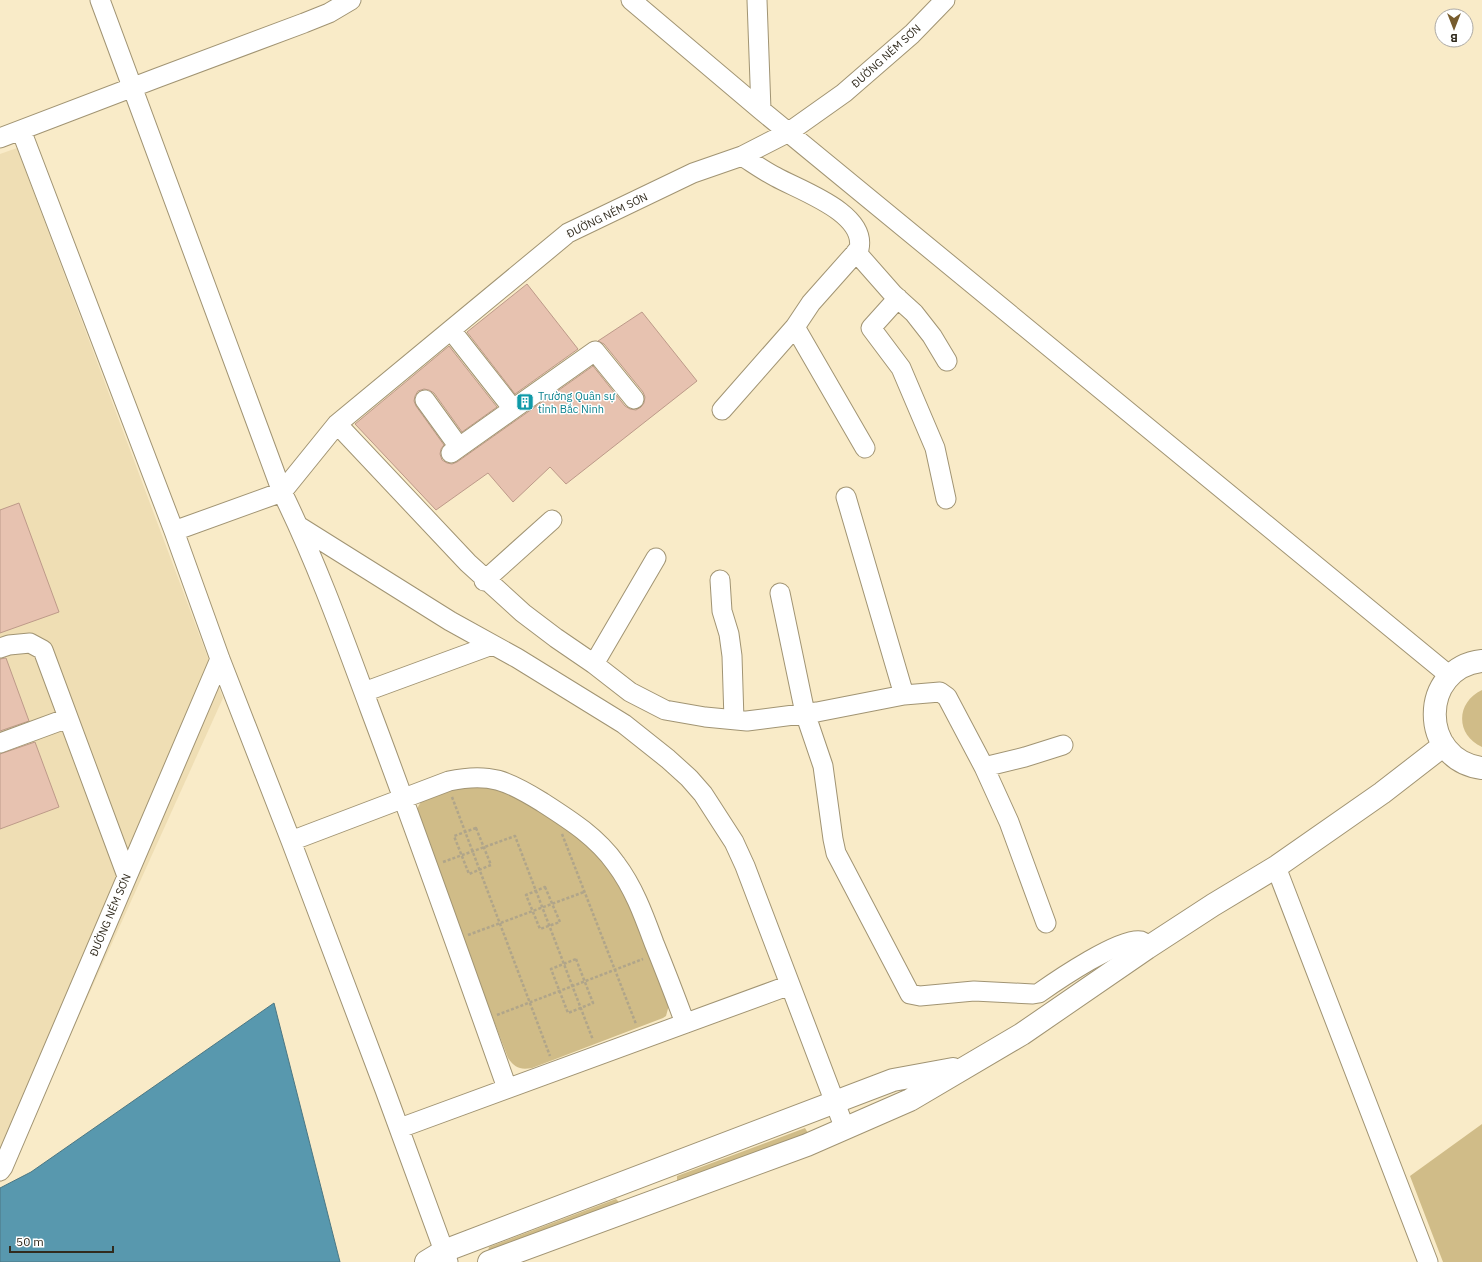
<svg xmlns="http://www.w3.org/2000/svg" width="1482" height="1262" font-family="'IBM Plex Sans',sans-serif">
<rect width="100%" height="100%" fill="#f9ebc8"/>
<path fill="#efdeb4" d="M17 148 223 698 32 1120 7 1175 0 1183V154Z"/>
<path fill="#d0bc88" d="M1482 690V747C1455 735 1456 702 1482 690Z
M455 786 494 788 518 799 571 831 604 861 628 897 669 1005 666 1016 663 1018 532 1068C520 1070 515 1068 508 1058L417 818C414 796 439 792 455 786Z
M1482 1124V1262H1443L1410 1176Z
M805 1128 808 1133 678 1182 677 1180V1176Z
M616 1199 619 1202V1205L488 1251 489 1247Z"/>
<path fill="#5898ae" stroke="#4c7783" d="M274 1003 340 1262H0V1188L31 1172Z"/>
<path fill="#e7c2b0" stroke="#bd9a89" d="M527 284 578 349 515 394 467 332Z
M642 312 697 381 566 484 550 467 513 502 488 473 436 510 355 424 449 346 497 407 462 432 434 393 429 390 424 389 418 391 415 396 414 401 416 406 444 445 441 449 440 454 442 460 447 463 452 464 457 462 593 366 625 406 630 409 636 410 641 407 644 403 645 397 643 392 604 344 598 341Z
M19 503 59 612 0 633V510Z
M6 658 29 721 0 731V659Z
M35 742 59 807 0 829V754Z"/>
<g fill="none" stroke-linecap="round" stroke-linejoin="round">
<defs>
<path id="minor" d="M100 0 282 492
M631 0 761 110 1450 676
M757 0 761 110
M21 130 174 531 220 659 291 841 385 1090 448 1262
M0 138 157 78 304 23 329 13 351 0
M742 156C753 163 764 171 776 177 801 191 867 213 859 249L811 303 795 327 865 448
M856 252 893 294 914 313 932 336 947 361
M898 298 871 328 901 368 935 448 946 499
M451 330 513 409 595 351 634 399
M425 400 459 447
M722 410 795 327
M337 424 468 563 523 613 556 638 594 664 630 692 665 710 705 717 747 721 817 712 904 695 940 692 947 697 984 767 1009 822 1046 923
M451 453 513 409
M282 492 337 424 568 233 693 173 742 156 789 132 844 93 912 34 945 0
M846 497 904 695
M300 527 450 621 517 658 624 724 668 759 689 778 703 794 734 842 745 866 845 1129
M174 531 282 492C316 561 343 636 370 709 417 834 462 961 507 1088
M720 580 722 611 729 634 732 656 734 720
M484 581 552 520
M780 593 805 713 823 766 833 839 836 853 910 994 920 996 974 991 1033 994 1039 993C1056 981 1122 936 1141 941 1144 942 1146 945 1147 948
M0 648 9 645 30 643 43 650 127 876
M594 664 656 558
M364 692 492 645
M0 743 68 718
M984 767 1025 757 1063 745
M291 841 449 781C490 772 508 781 542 802 570 820 597 837 616 864 634 888 644 916 654 943 665 970 675 996 685 1023
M1276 867 1428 1262
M400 1128 790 985
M0 1171 3 1167 220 659"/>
<path id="major" d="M1482 661C1419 668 1419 760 1482 768
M426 1262 444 1251 893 1080 953 1069
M489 1262 807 1145 910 1100 1022 1034 1147 948 1213 905 1276 867 1382 793 1444 745"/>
</defs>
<use href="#minor" stroke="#a19473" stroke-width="21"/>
<use href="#major" stroke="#a19473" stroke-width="24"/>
<path stroke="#b0a58a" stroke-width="2.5" stroke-dasharray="3 2" stroke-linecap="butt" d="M452 797 550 1056
M476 828 491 865 469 874 454 836Z
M562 834 636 1024
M443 862 515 836 593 1040
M545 887 560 922 540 929 526 895Z
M468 935 584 892
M576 959 593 1003 568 1013 551 969Z
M497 1015 643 959"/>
<use href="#minor" stroke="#fff" stroke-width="19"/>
<use href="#major" stroke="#fff" stroke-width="22"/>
</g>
<defs>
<symbol id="building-square" viewBox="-11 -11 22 22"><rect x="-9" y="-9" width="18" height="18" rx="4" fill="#0f9aa8" stroke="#fff"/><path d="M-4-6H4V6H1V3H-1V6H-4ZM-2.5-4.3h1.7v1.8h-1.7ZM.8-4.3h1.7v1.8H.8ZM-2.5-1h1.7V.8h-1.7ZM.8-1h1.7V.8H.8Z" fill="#fff"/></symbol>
</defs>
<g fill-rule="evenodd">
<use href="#building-square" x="515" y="392" width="20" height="20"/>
</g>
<g text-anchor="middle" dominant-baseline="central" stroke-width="3" stroke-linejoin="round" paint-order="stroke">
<g font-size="11" fill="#312b1e" stroke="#fff">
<text transform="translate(886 56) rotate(-42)">ĐƯỜNG NÉM SƠN</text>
<text transform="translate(607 215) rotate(-26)">ĐƯỜNG NÉM SƠN</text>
<text transform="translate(110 915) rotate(-67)">ĐƯỜNG NÉM SƠN</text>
</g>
<g font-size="11" fill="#0d838f" stroke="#fff" text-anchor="start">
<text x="538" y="396">Trường Quân sự<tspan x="538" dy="13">tỉnh Bắc Ninh</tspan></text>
</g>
</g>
<g transform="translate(1454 28) rotate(180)"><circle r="19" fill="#ffffff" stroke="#adaaa5"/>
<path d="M0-3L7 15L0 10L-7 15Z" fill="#775c2e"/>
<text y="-6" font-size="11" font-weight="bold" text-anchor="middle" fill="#312b1e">B</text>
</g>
<path d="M10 1246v6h103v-6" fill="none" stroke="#312b1e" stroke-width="2"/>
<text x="16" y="1246" font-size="12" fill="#312b1e" stroke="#ffffff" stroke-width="3" paint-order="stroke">50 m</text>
</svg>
